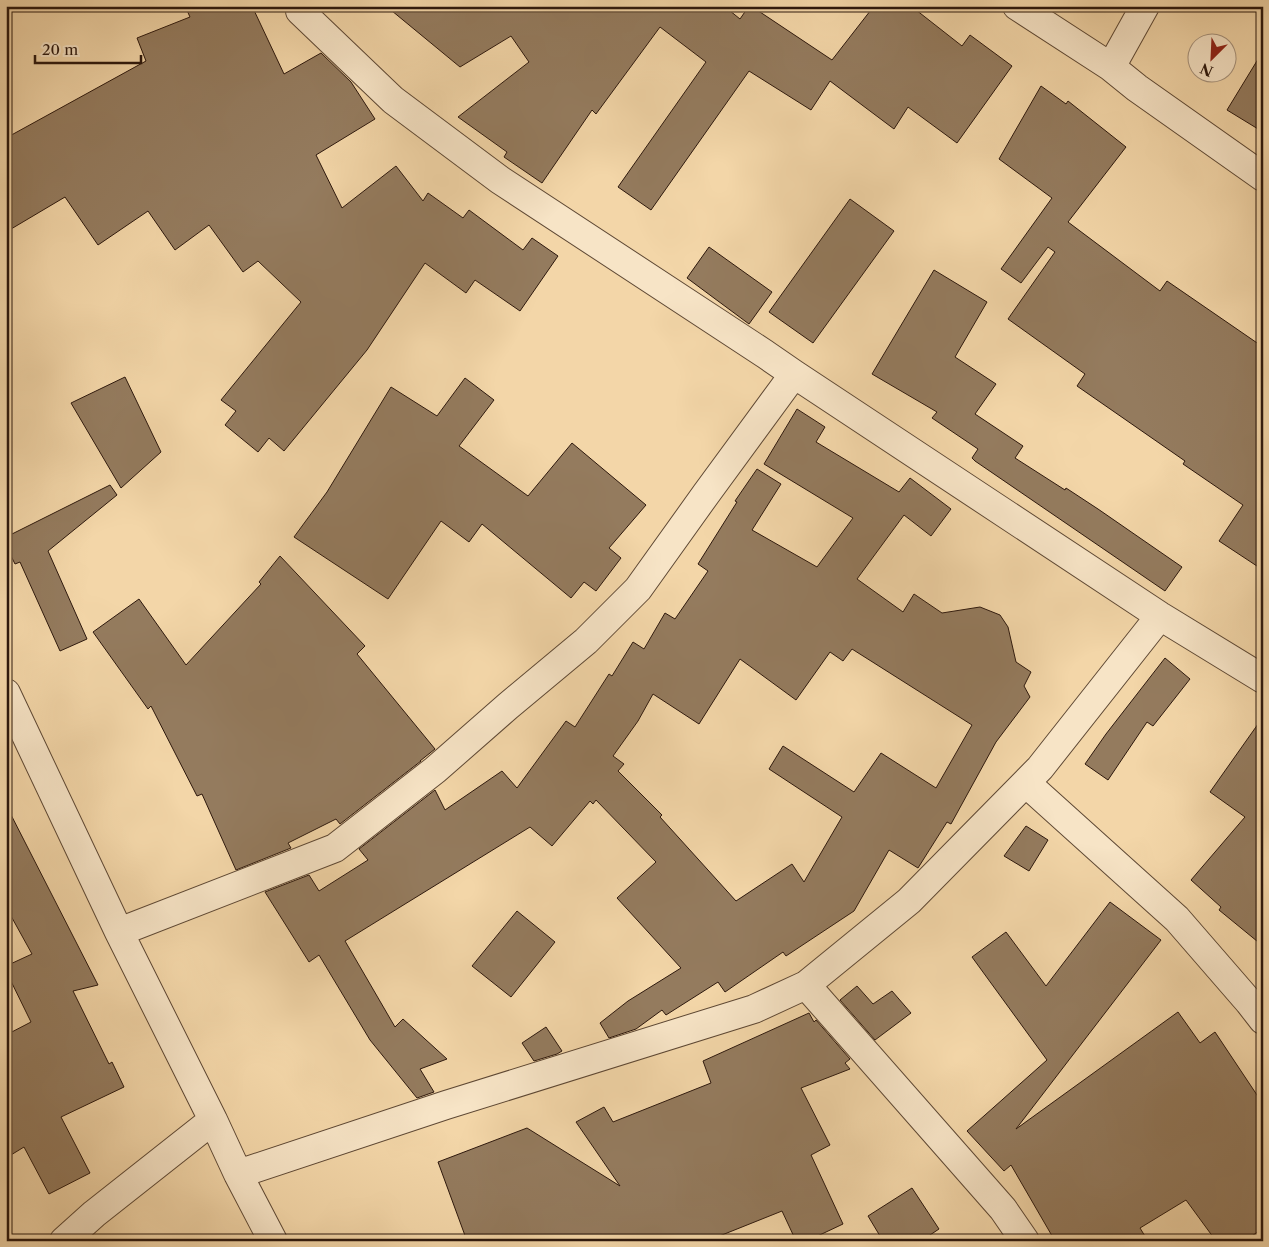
<svg xmlns="http://www.w3.org/2000/svg" width="1269" height="1247" font-family="'Libre Caslon Text',serif">
<rect width="100%" height="100%" fill="#f3d6a8"/>
<filter id="stains"><feTurbulence type="fractalNoise" baseFrequency=".004" numOctaves="4"/><feColorMatrix values="0 0 0 0 .2 0 0 0 0 .09 0 0 0 0 .02 0 0 0 .5 -.17"/></filter>
<radialGradient id="worn" r=".72"><stop offset=".6" stop-color="#630" stop-opacity="0"/><stop offset="1" stop-color="#630" stop-opacity=".3"/></radialGradient>
<path fill="#947b5e" stroke="#2d180d" fill-rule="evenodd" d="M185 6H252L284 74 321 53 351 82 375 119 316 155 342 208 396 166 423 201 428 193 463 218 469 210 523 250 532 238 558 256 520 311 475 280 466 293 425 263 367 350 284 451 269 438 258 452 225 425 236 411 221 400 301 302 258 261 243 272 209 225 175 250 148 211 98 245 65 197 6 232V138L146 61 137 38 190 17Z
M386 6H724L740 19 749 6H751L832 60 874 6H911L962 46 970 35 1012 66 957 143 908 107 894 129 830 81 811 110 749 71 651 210 618 187 706 62 660 27 596 114 592 110 542 183 504 157 507 152 458 117 529 62 511 36 460 67Z
M1263 51V132L1227 110Z
M1041 86 1066 104 1068 101 1126 147 1068 222 1160 291 1167 281 1263 347V570L1219 541 1243 505 1183 464 1185 461 1077 386 1085 374 1008 319 1055 252 1048 247 1021 283 1001 269 1052 198 999 159Z
M850 199 894 231 813 343 769 312Z
M709 247 772 292 749 324 687 278Z
M934 270 987 302 955 357 996 384 975 414 1023 446 1015 458 1065 490 1066 488 1098 509 1182 567 1165 591 975 461 972 458 978 449 932 418 937 412 872 374Z
M125 377 161 452 121 488 71 403Z
M465 378 494 400 459 446 528 496 572 443 646 505 609 548 621 558 596 591 584 582 571 598 482 524 469 542 441 521 388 599 294 537 327 492 391 387 437 416Z
M797 409 825 427 816 442 899 492 910 478 951 509 931 536 904 515 857 579 903 612 914 594 942 613 980 607 1000 615 1008 627 1016 662 1031 672 1024 686 1030 697 996 742 951 824 947 822 918 868 889 850 854 911 786 956 783 952 725 992 718 982 666 1015 662 1010 636 1029 609 1038 600 1023 628 1001 681 968 617 898 656 862 596 800 593 804 590 801 552 846 530 827 345 941 395 1027 403 1019 447 1059 420 1069 434 1092 417 1098 370 1040 319 955 309 962 265 892 309 875 319 891 368 860 359 849 435 790 445 810 502 771 517 788 566 721 575 727 609 674 612 676 633 642 644 649 665 613 675 619 708 571 698 564 737 502 735 501 757 469 781 484 752 530 817 567 853 518 764 464ZM852 649 972 725 936 788 881 753 854 792 783 746 769 769 842 817 804 882 792 864 736 901 660 817 662 815 618 771 624 764 613 756 638 721 653 694 699 724 740 659 796 700 830 652 843 661Z
M110 485 117 495 48 551 87 639 60 651 20 562 15 564 6 546V537Z
M280 556 365 646 357 654 435 749 420 761H421L340 824 336 819 288 843 291 848 236 870 202 794 197 796 151 706 148 709 93 632 139 599 186 665 261 584 259 582Z
M1165 658 1190 679 1153 726 1147 722 1108 780 1085 764 1106 734Z
M1263 717V946L1219 910 1221 907 1191 880 1245 817 1210 792Z
M6 805 98 985 73 991 109 1064 112 1062 124 1087 61 1117 90 1173 49 1194 24 1147 6 1158V1035L31 1022 6 971V966L32 954 6 907Z
M1026 826 1048 840 1029 871 1004 856Z
M1110 902 1161 940 1016 1129 1178 1012 1200 1043 1215 1032 1263 1104V1228L1245 1241H1216L1186 1200 1140 1228 1148 1241H1055L1011 1165 1004 1171 967 1131 1047 1060 972 957 1006 932 1046 986Z
M517 911 555 942 511 997 472 966Z
M857 986 873 1004 892 991 911 1013 875 1040 840 1000Z
M809 1013 814 1022 816 1020 850 1059 845 1063 850 1069 801 1088 830 1145 811 1155 843 1224 807 1241H796L782 1211 707 1241H467L438 1162 527 1128 620 1186 576 1122 604 1107 613 1122 711 1083 703 1061Z
M546 1027 562 1051 557 1054 534 1061 522 1043Z
M912 1188 939 1229 921 1241H883L868 1216Z"/>
<g fill="none" stroke-linecap="round" stroke-linejoin="round">
<defs>
<path id="minor" d="M1017 6 1111 67 1137 88 1263 177
M300 11 393 100 500 180 765 354 794 374 1160 616 1263 679
M1111 67 1145 6
M6 693 119 932 213 1120 238 1174 273 1241
M1026 783 1177 919 1249 1002 1263 1020
M119 932 335 848 435 770 508 706 586 641 638 589 706 494 794 374
M806 985 1003 1209 1025 1241
M238 1174 446 1105 754 1009 806 985 909 901 1040 768 1160 616
M64 1241 94 1214 213 1120"/>
</defs>
<use href="#minor" stroke="#5e4834" stroke-width="30"/>
<use href="#minor" stroke="#f7e4c6" stroke-width="28"/>
</g>
<rect width="1269" height="1247" fill="none" stroke="#f3d6a8" stroke-width="25"/>
<rect x="8" y="8" width="1254" height="1232" fill="none" stroke="#2d180d" stroke-width="2.5"/>
<rect x="12" y="12" width="1244" height="1222" fill="none" stroke="#2d180d"/>
<g transform="translate(1212 58) rotate(204)"><circle r="24" fill="#f7e4c6" stroke="#a6927c"/>
<path d="M0-4L9 19L0 12L-9 19Z" fill="#8f2418"/>
<text y="-8" font-size="14" font-weight="bold" text-anchor="middle" fill="#2d180d">N</text>
</g>
<path d="M35 55v8h106v-8" fill="none" stroke="#2d180d" stroke-width="2.5"/>
<text x="42" y="55" font-size="15" fill="#2d180d" stroke="#f7e4c6" stroke-width="4" paint-order="stroke">20 m</text>
<rect width="100%" height="100%" filter="url(#stains)"/>
<rect width="100%" height="100%" fill="url(#worn)"/>
</svg>
